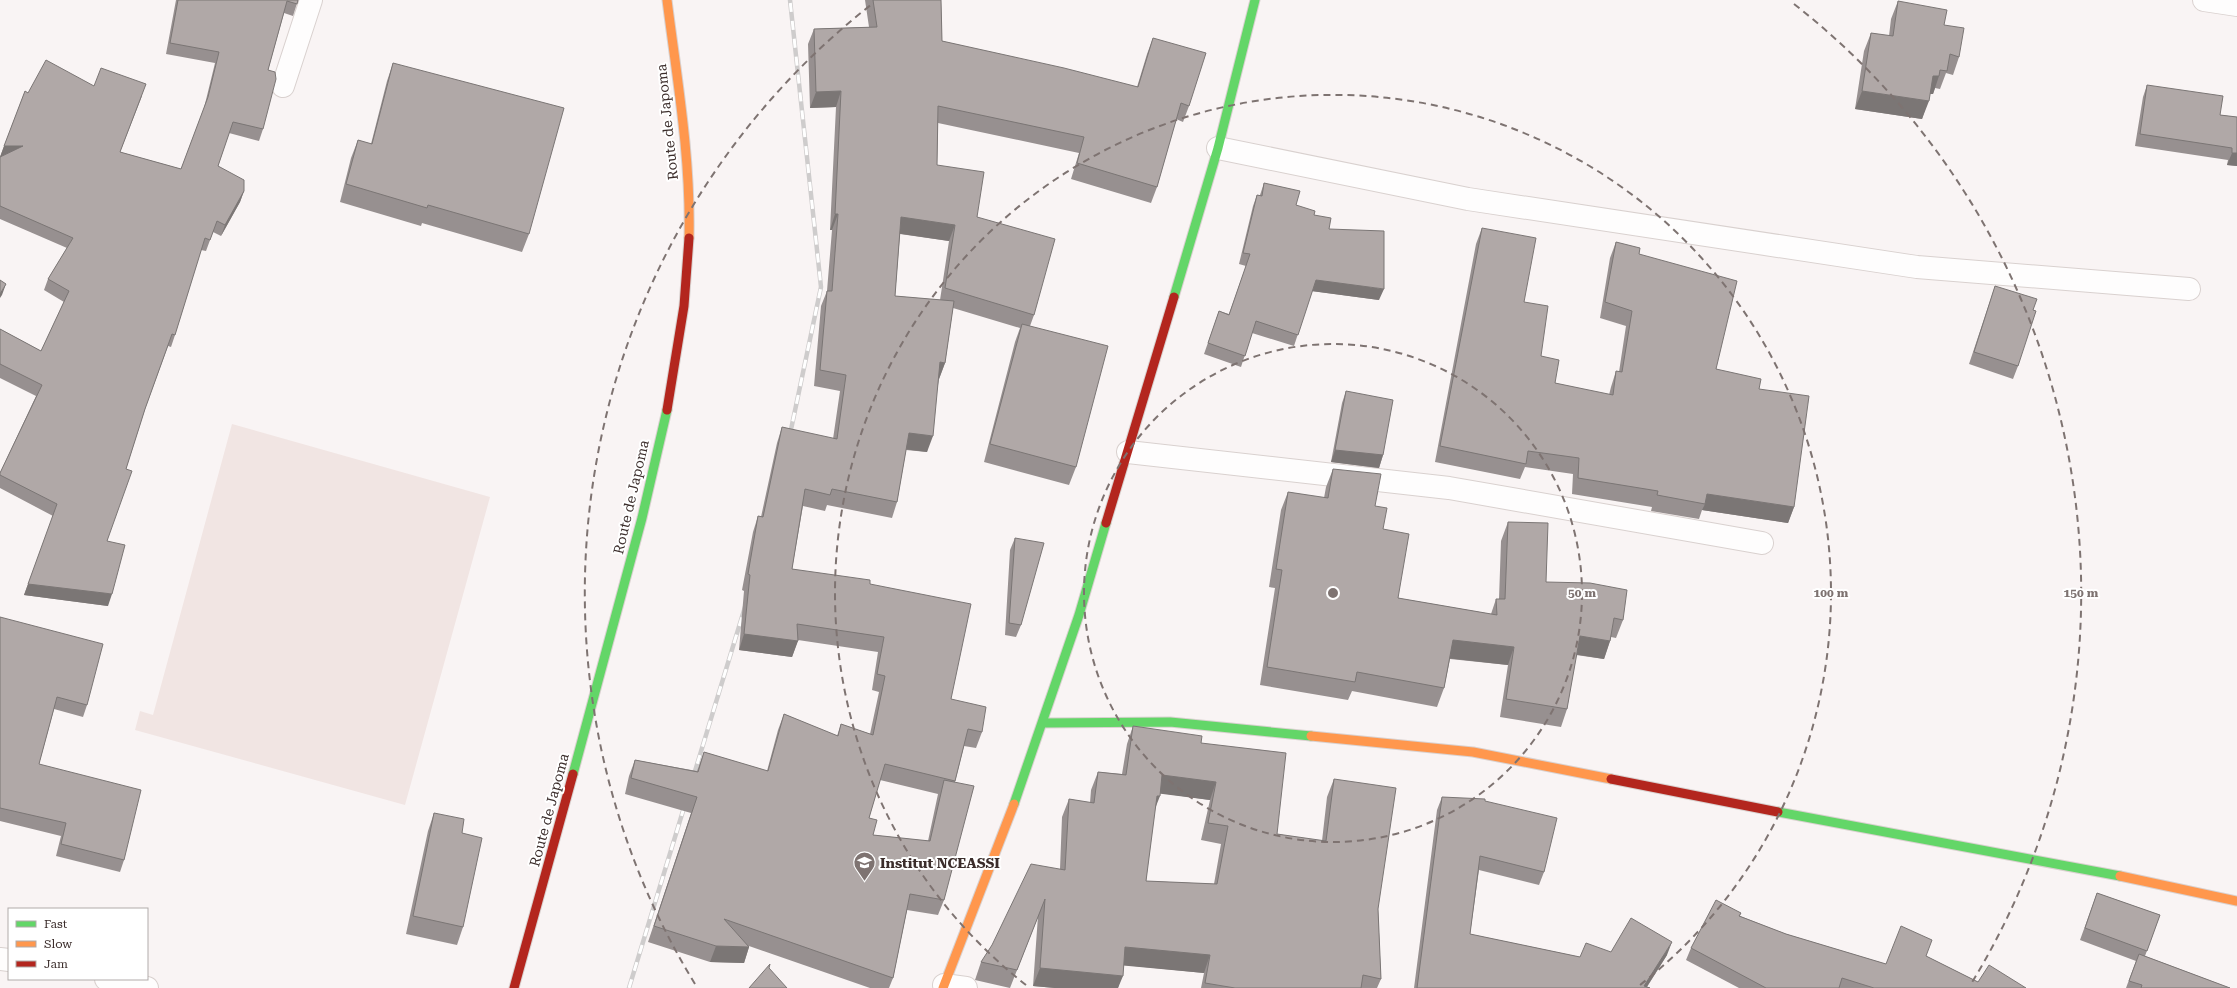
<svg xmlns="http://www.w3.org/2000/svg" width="2237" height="988" font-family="'Roboto Serif',serif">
<rect width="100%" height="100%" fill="#f9f4f4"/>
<path fill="#f1e5e3" d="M232 424 490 497 405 805 135 730 140 711 153 715Z"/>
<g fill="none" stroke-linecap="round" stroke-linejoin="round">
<defs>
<path id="street" d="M2204 0 2237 5
M283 86 311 0
M1218 148 1468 199 1917 267 2189 289
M1128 452 1449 488 1762 543
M0 959 9 960
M106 979 147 988
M944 985 966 988"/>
<path id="fast" d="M1174 297 1218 148 1255 0
M1043 723 1170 722 1311 736
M573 774 642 518 667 410
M1014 804 1079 615 1106 523
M1778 812 2120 876"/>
<path id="slow" d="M667 0C677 79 691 158 689 238
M1311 736 1473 752 1611 779
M2120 876 2237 901
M943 988 1014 804"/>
<path id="jam" d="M667 410 684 306 689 238
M1106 523 1174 297
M1611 779 1778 812
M514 988 573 774"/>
</defs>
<use href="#street" stroke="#d9d1cf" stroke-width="24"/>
<use href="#fast" stroke="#d9d1cf" stroke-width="11"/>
<use href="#slow" stroke="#d9d1cf" stroke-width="11"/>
<use href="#jam" stroke="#d9d1cf" stroke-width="11"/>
<use href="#street" stroke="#fefdfd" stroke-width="22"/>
<use href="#fast" stroke="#63d668" stroke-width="9"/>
<use href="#slow" stroke="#ff974d" stroke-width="9"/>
<use href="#jam" stroke="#b3261e" stroke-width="9"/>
<defs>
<path id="rail" d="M789 439 821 287 790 0
M692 781 745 607
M629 988 686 801"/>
</defs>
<use href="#rail" stroke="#cecccc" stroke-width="4.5"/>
<use href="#rail" stroke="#fff" stroke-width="3" stroke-dasharray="9" stroke-linecap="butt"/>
</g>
<path fill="#979090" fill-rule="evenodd" d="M176 0H298L293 16 284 13 268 70 263 129 259 141 229 133 218 166 244 191 240 202 221 236 213 232 206 251 201 250 175 335 171 347 168 346 145 409 126 469 107 541 108 606 24 595 53 516 0 488V473L36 396 0 378V329L41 351 64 302 44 290 48 279 67 248 0 219V157L25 91 28 93 94 86 142 96 120 152 181 169 204 108 215 63 166 54Z
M865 0H941L942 41 1137 87 1147 54 1153 38 1189 106 1183 122 1176 119 1157 187 1151 203 1071 179 1079 153 938 123 937 165 977 217 1034 315 1030 326 1076 467 1069 485 984 462 1015 342 1020 328 953 308 945 363 939 379 927 452 906 450 897 502 892 518 827 505 825 511 803 506 792 569 870 584 951 699 982 732 976 748 964 746 955 782 944 900 938 915 907 910 893 978 889 988H870L749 946V947L744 963 710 962 648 942 691 813 625 794 629 776 635 760 697 771 704 752 767 771 778 730 784 714 837 736 841 724 870 734 879 692 872 690 878 652 798 640 792 657 739 650 744 591 742 590 753 532 758 516 761 517 777 443 782 427 833 439 840 391 814 386 821 306 827 291 832 230H830L836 107 810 108 808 44 814 29 869 27ZM900 234 949 241 940 300 895 296ZM880 780 938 794 928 841 873 835 869 818Z
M1898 1 1944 25 1959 57 1953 75 1946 73 1940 89 1935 88 1933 94H1930L1922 119 1855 109 1864 51 1871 33 1889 36 1891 19Z
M393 63 529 234 522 252 422 223 421 226 340 202 351 158 358 140 371 144 387 81Z
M2147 85 2220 115 2237 117V166L2227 165 2228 160 2135 146 2143 97Z
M1264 183 1296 205 1314 215 1329 229 1379 300 1312 291 1294 346 1252 333 1241 367 1204 354 1219 311 1229 314 1246 266 1239 264 1253 206 1257 195H1260Z
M1482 228 1524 302 1541 356 1555 383 1609 395 1611 387 1616 371 1619 372 1626 326 1600 318 1610 258 1616 242 1639 254 1716 369 1759 389 1794 507 1788 523 1702 510 1699 519 1651 511 1652 507 1572 494 1573 474 1525 467 1520 479 1435 462 1476 244Z
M1995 286 2033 310 2018 366 2013 379 1969 364Z
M1346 391 1383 455 1379 468 1331 462 1342 403Z
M1333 469 1375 506 1383 529 1398 598 1491 614 1496 599H1499L1501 541 1508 522 1546 582 1623 620 1616 638 1611 637 1610 641 1604 659 1576 655 1567 709 1561 727 1500 717 1508 665 1450 659 1444 688 1437 707 1352 691 1348 700 1260 685 1275 588 1269 587 1281 510 1288 492 1324 498 1326 487Z
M1015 538 1021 625 1016 637 1005 635 1010 550Z
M0 617 87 705 83 717 54 709 39 764 124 860 120 872 56 856 61 836 0 821Z
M1133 726 1201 743 1277 834 1322 841 1327 797 1334 779 1378 909 1381 979 1377 988H1201L1204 973 1124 965 1118 988H1055L1033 986 1038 916 1010 988 975 980 981 962 1060 869 1062 817 1069 799 1090 803 1091 790 1098 772 1122 774 1127 744ZM1160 793 1210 800 1201 840 1221 844 1214 884 1146 881 1155 807Z
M1442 797 1485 801 1544 872 1539 885 1479 870 1470 934 1580 957 1611 952 1667 955 1647 987 1650 988H1414L1437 810Z
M434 813 462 833 463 927 457 945 406 934 428 831Z
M2097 893 2160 915 2145 956 2230 988H2126L2136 961 2080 940Z
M1741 913 1740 916 1786 934 1886 964 1926 956 1978 982 2026 988H1739L1686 960 1691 948Z"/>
<path fill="#7b7675" d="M1933 76H1939L1933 94H1926Z
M841 91 836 107 810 108 816 92Z
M1862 91 1929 101 1922 119 1855 109Z
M4 146H23L0 157Z
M2232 153H2237V166L2227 165Z
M244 191 240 202 221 236 225 225Z
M835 214H838L832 230H830Z
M901 217 955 225 949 241 895 233Z
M1316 280 1384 289 1379 300 1311 291Z
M6 284 2 295 0 298V294Z
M940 362 945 363 939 379 934 378Z
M909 433 933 436 927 452 903 449Z
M1335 450 1383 455 1379 468 1331 462Z
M1707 494 1794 507 1788 523 1702 510 1705 504Z
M28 584 112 594 108 606 24 595Z
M744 634 798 641 792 657 739 650Z
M1580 636 1610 641 1604 659 1573 654Z
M1453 640 1514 647 1508 665 1446 658Z
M1162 775 1216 782 1210 800 1155 793Z
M1157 796H1160L1153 814Z
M1045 899 1038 916 1010 988 1017 970Z
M1672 942 1667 955 1646 988 1644 986Z
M716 946 749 947 744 963 710 962Z
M1125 947 1210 955 1204 973 1118 965Z
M1040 968 1123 976 1118 988H1055L1033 986Z"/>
<path fill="#b0a8a7" stroke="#7b7675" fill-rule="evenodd" d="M178 0H298L297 4 287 1 268 70 275 72 276 79 263 129 233 122 218 166 244 180V191L225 225 217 221 210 240 205 238 175 335 172 334 145 409 126 469 132 471 107 541 125 545 112 594 28 584 57 504 0 475V473L42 385 0 364V329L41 351 69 291 48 279 73 238 0 206V157L23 146H4L25 91 28 93 46 60 94 86 101 68 146 84 120 152 181 169 208 97 219 52 170 43Z
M873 0H941L942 41 1064 68 1138 87 1153 38 1206 53 1189 106 1181 103 1157 187 1077 163 1084 137 938 106 937 165 984 172 977 217 1055 239 1034 315 945 288 955 225 901 217 895 296 954 301 945 363 940 362 933 436 909 433 897 502 832 489 830 495 805 489 792 569 870 580V584L971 604 951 699 986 707 982 732 968 729 955 781 885 764 869 818 877 820 873 835 930 841 944 780 974 786 944 900 910 894 893 978 724 919 749 947 716 946 654 926 697 797 631 778 635 760 698 772 704 752 768 771 784 714 838 736 841 724 873 735 885 676 877 674 884 637 797 624 798 641 744 634 750 575 748 574 758 516 763 517 782 427 837 439 846 375 820 370 827 291H832L838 214H835L841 91 816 92 814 29 877 27Z
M1898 1 1947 10 1944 25 1964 28 1959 57 1950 54 1947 71 1940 70 1939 76H1933L1929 101 1862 91 1871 33 1893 36Z
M393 63 564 108 529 234 428 205 427 208 346 184 358 140 372 144Z
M2147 85 2223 96 2220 115 2237 117V153H2232V148L2140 134Z
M1264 183 1300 191 1296 205 1315 211 1314 215 1331 218 1329 229 1384 231V289L1316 280 1298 335 1256 321 1245 356 1208 343 1219 311 1229 315 1250 254 1243 253 1257 195 1262 196Z
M1482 228 1536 238 1524 302 1548 306 1541 356 1559 360 1555 383 1613 395 1616 371 1622 372 1632 311 1605 302 1616 242 1640 248 1639 254 1737 281 1716 369 1761 379 1759 389 1809 396 1794 507 1707 494 1705 504 1657 495 1658 491 1578 478 1579 458 1528 451 1526 464 1440 446Z
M0 280 6 284 0 294Z
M1995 286 2037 299 2033 310 2036 311 2018 366 1974 352Z
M1022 324 1108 346 1076 467 990 444Z
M1346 391 1393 400 1383 455 1335 450Z
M1333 469 1381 474 1375 506 1387 508 1383 529 1409 534 1398 598 1497 615 1496 599H1505L1508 522 1548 523 1546 582 1590 583 1627 590 1623 620 1614 618 1610 641 1580 636 1567 709 1506 699 1514 647 1453 640 1444 688 1357 672 1355 682 1267 667 1282 570 1276 569 1288 492 1328 498Z
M1015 538 1044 543 1021 625 1009 623Z
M0 617 103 644 87 705 57 697 39 764 141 790 124 860 61 844 66 823 0 808Z
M1133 726 1202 736 1201 743 1286 753 1277 834 1326 841 1334 779 1396 788 1378 909 1381 979 1363 975 1361 988H1235L1205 983 1210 955 1125 947 1123 976 1040 968 1045 899 1017 970 981 962 992 945 1031 864 1065 870 1069 799 1094 803 1098 772 1126 775ZM1162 775 1216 782 1208 823 1228 826 1217 884 1146 881 1157 796H1160Z
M1442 797 1485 799V801L1557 818 1544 872 1480 856 1470 934 1580 957 1586 943 1611 952 1631 918 1672 942 1644 986 1650 988H1417Z
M434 813 464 819 462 833 482 838 463 927 413 916Z
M2097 893 2160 915 2147 951 2085 928Z
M1716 900 1741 913 1739 916 1786 934 1886 964 1901 926 1932 940 1926 956 1978 982 1989 965 2026 988H1874L1842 978 1839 988H1766L1691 948Z
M2139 954 2230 988H2141L2142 985 2129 981Z
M770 964 769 968 787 988H749Z"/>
<g fill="none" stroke="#7e7371" stroke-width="2" stroke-dasharray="7 5">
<circle cx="1333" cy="593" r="249"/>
<path d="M1026 985A498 498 0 1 1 1640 985"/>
<path d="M695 984A748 748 0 0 1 872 4M1794 4A748 748 0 0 1 1971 984"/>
</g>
<defs>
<symbol id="school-pin" viewBox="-11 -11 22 30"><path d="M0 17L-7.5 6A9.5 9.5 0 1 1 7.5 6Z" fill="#7e7371" stroke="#fff"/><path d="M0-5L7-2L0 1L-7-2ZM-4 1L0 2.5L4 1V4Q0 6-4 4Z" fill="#fff"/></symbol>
</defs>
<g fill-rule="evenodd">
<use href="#school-pin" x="852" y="850" width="25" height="34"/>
</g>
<g text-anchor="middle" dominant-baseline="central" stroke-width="4" stroke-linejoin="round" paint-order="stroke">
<g font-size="14" fill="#3b2d2b" stroke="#fff">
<text transform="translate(667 122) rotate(-96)">Route de Japoma</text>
<text transform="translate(631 497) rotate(-77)">Route de Japoma</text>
<text transform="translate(549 810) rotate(-75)">Route de Japoma</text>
</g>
<g font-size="14" font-weight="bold" fill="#3b2d2b" stroke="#fff" text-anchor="start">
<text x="880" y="863">Institut NCEASSI</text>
</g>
</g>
<circle cx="1333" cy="593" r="6" fill="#7e7371" stroke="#fff" stroke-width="2"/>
<g font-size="12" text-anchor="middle" font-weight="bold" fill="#7e7371" stroke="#fff" stroke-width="4" stroke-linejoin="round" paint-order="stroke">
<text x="1582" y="597">50 m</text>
<text x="1831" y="597">100 m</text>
<text x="2081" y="597">150 m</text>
</g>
<rect x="8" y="908" width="140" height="72" fill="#ffffff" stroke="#b1abaa"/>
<rect x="16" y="921" width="20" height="6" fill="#63d668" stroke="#b1abaa"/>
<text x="44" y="928" font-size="12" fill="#3b2d2b">Fast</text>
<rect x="16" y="941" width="20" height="6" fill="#ff974d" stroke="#b1abaa"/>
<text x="44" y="948" font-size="12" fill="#3b2d2b">Slow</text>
<rect x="16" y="961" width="20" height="6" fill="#b3261e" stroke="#b1abaa"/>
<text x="44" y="968" font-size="12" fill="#3b2d2b">Jam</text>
</svg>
